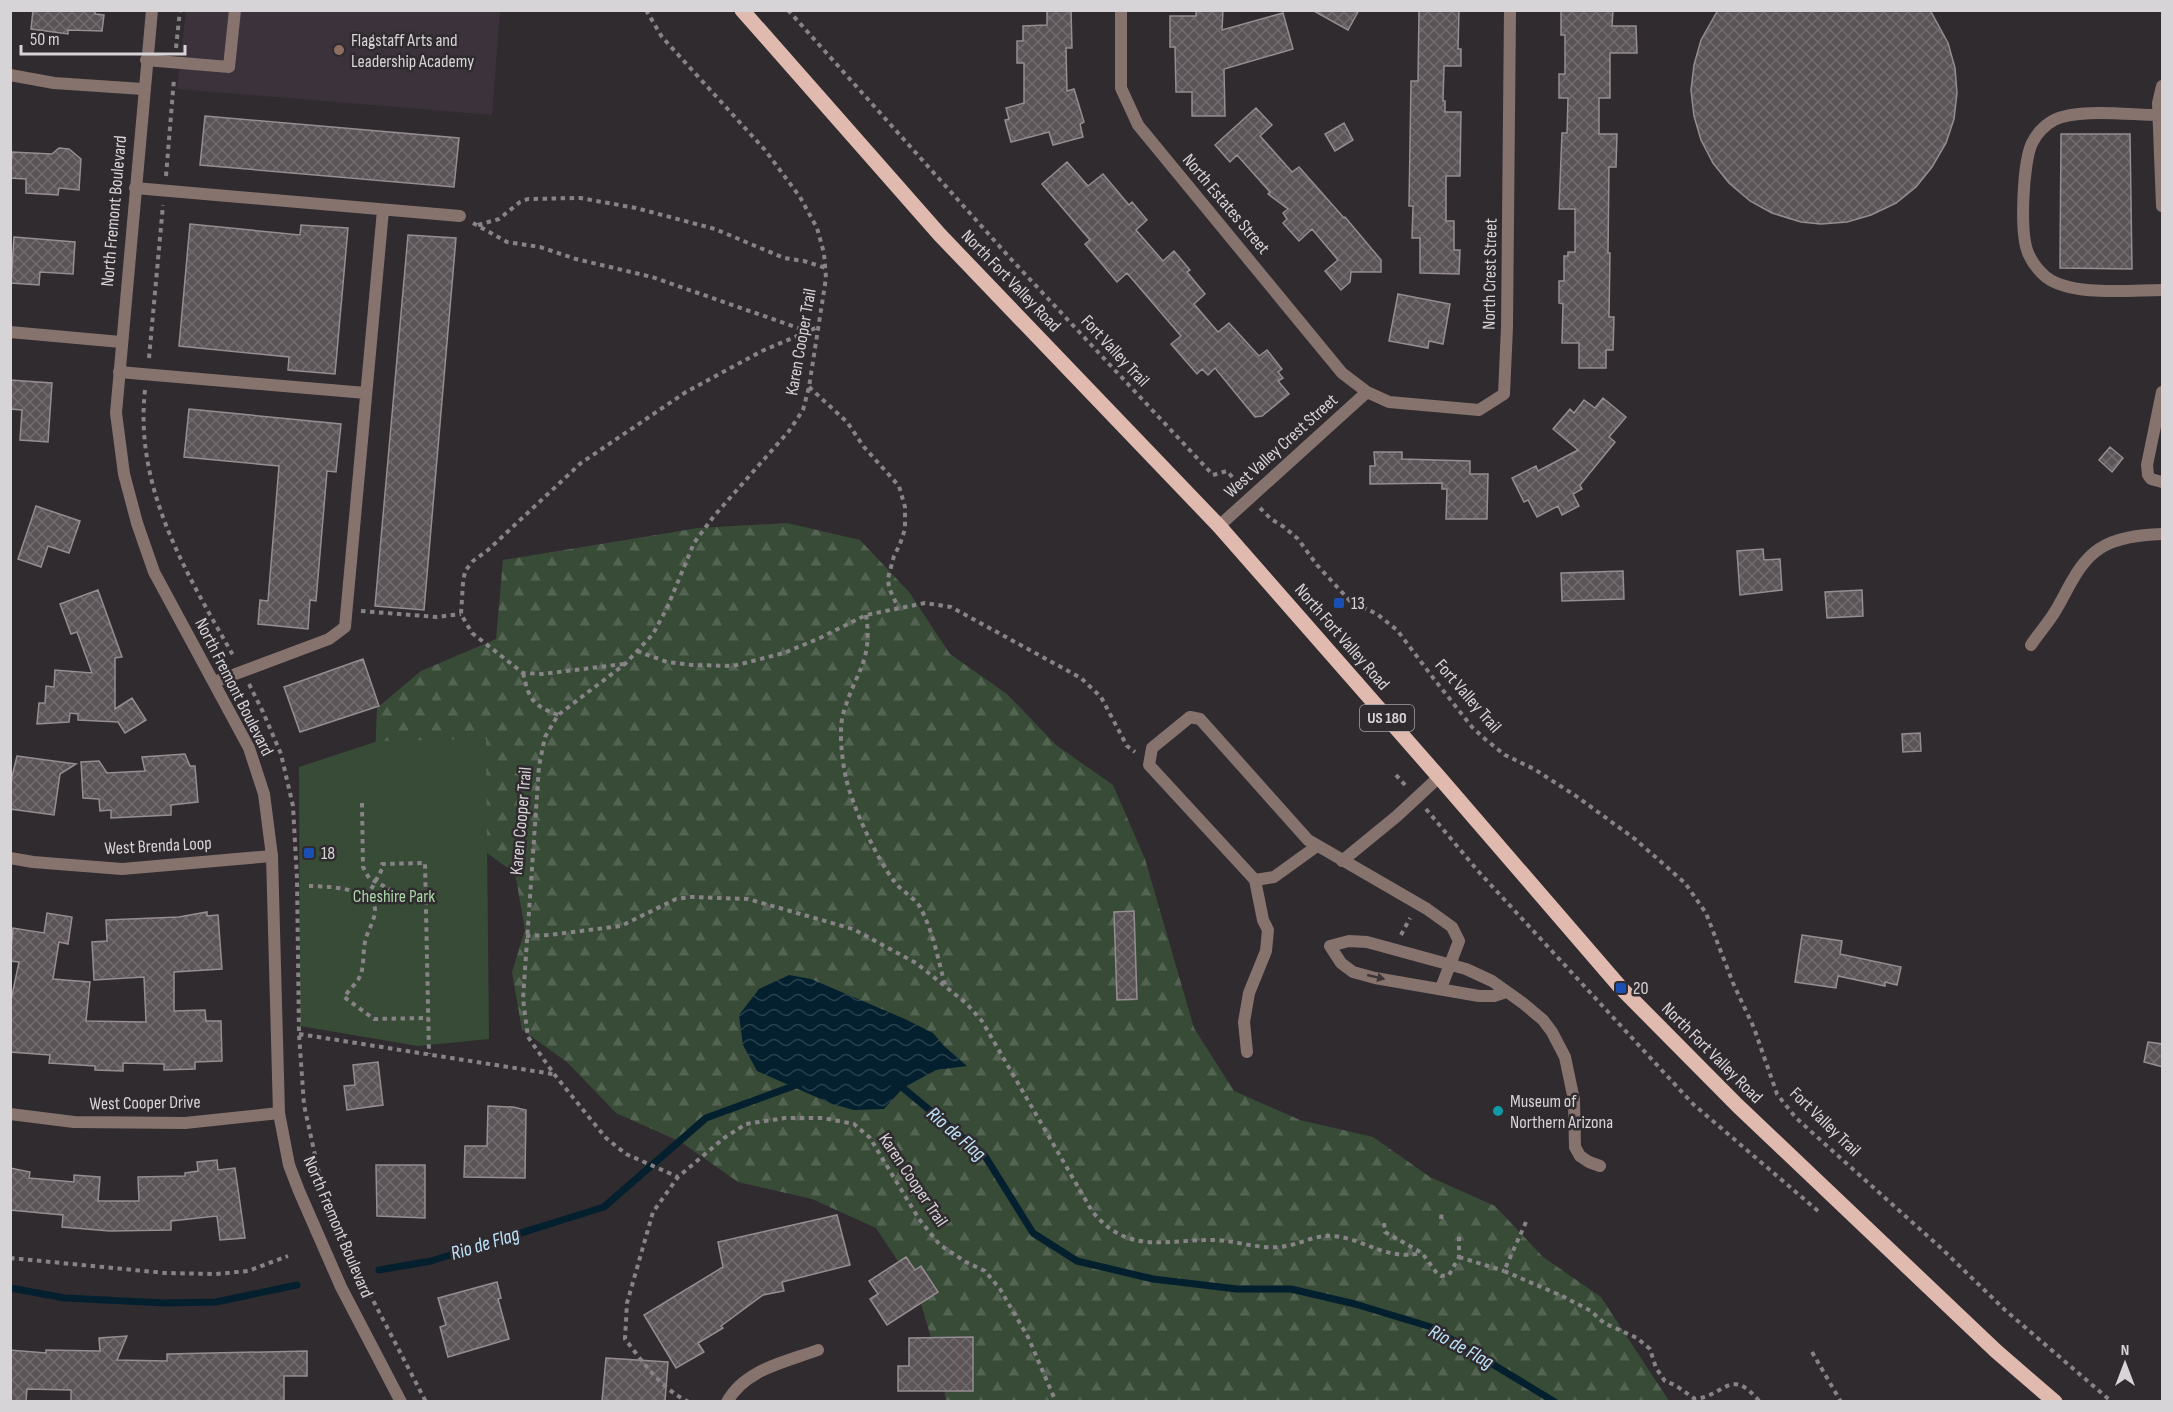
<svg xmlns="http://www.w3.org/2000/svg" width="2173" height="1412" font-family="'Sofia Sans Condensed',sans-serif">
<defs>
<pattern id="forest-firs" width="22" height="20" patternUnits="userSpaceOnUse" patternTransform="scale(1.5)"><rect width="22" height="20" fill="#384b37"/><path d="M5 1l3.5 6h-7zM16 11l3.5 6h-7z" fill="#546453"/></pattern>
<pattern id="water-waves" width="16" height="10" patternUnits="userSpaceOnUse" patternTransform="scale(1.5)"><rect width="16" height="10" fill="#04202f"/><path d="M0 5q4-4 8 0t8 0" fill="none" stroke="#28404c"/></pattern>
<pattern id="building-cross-hatch" width="8" height="8" patternUnits="userSpaceOnUse" patternTransform="scale(1.5)"><rect width="8" height="8" fill="#5b5457"/><path d="M0 0l8 8M0 8l8-8" fill="none" stroke="#726c6e"/></pattern>
</defs>
<rect width="100%" height="100%" fill="#302b2f"/>
<path fill="#3b323b" d="M186 11H500L492 115 177 89Z"/>
<path fill="url(#forest-firs)" d="M787 523 860 540 909 592 950 654 1007 694 1056 745 1113 785 1145 859 1194 1028 1234 1091 1300 1120 1373 1137 1430 1177 1495 1206 1543 1257 1601 1297 1669 1401H946L942 1375 917 1290 876 1228 812 1199 738 1182 681 1142 616 1113 567 1062 522 1030 512 972 525 930 515 873 470 841 375 758 377 708 421 671 496 639 503 560 698 528Z"/>
<path fill="#384b37" d="M486 739 489 1039 418 1046 300 1026 299 767 378 741Z"/>
<path fill="url(#water-waves)" d="M789 975 811 979 905 1019 933 1033 944 1046 967 1066 936 1070 903 1088 884 1109 854 1110 832 1104 757 1071 743 1045 739 1015 759 989Z"/>
<g fill="none" stroke-linecap="round" stroke-linejoin="round">
<path stroke="#04202f" stroke-width="7" d="M894 1085 903 1088 985 1156 1033 1233 1077 1261 1153 1279 1237 1289H1291L1355 1304 1431 1327 1555 1402
M379 1270 431 1261 604 1207 706 1118 799 1084
M10 1288 65 1298 165 1303 216 1302 297 1285"/>
</g>
<path fill="url(#building-cross-hatch)" stroke="#958d91" stroke-width="1.5" d="M33 10H95V14L104 15 102 31 68 30V34L31 29Z
M1047 10H1071L1072 48H1066L1067 91 1074 89 1084 122 1080 124 1083 137 1053 145 1049 132 1011 142 1005 120 1009 119 1006 108 1024 103V63H1017V41H1023V26L1047 25Z
M1196 10H1223L1222 30 1283 13 1293 49 1224 69 1225 116H1192V92H1176L1175 47H1170V16H1196Z
M1312 10H1359L1348 30Z
M1561 10H1613L1612 26H1636L1637 53H1610V98H1599V134H1617L1616 167H1609L1608 253H1610L1609 317H1614L1613 350H1606V368H1579V343H1562L1563 304 1559 303V281H1564V256H1568V252H1575V209H1559L1562 133H1567L1568 98H1559V74H1565V35H1561Z
M1718 10H1930L1948 43 1955 68 1957 93 1954 119 1946 143 1932 167 1916 187 1896 203 1871 215 1847 222 1821 224 1801 222 1772 213 1750 201 1729 183 1713 163 1701 140 1694 116 1691 90 1694 65 1701 40Z
M1419 11H1459L1458 49H1461V66H1444L1443 101H1445V112H1461L1460 176H1446V221H1454V250H1460L1459 274 1420 273V238H1412L1413 206H1409L1411 81H1418Z
M1256 108 1272 125 1260 136 1292 172 1299 167 1344 218 1345 217 1381 260V272H1351L1350 282 1341 290 1325 271 1338 260 1312 229 1299 241 1283 223 1287 219 1283 213 1288 209 1268 194 1270 192 1237 155 1230 162 1215 145Z
M205 116 459 138 454 187 200 165Z
M1344 123 1353 140 1335 151 1325 134Z
M2061 134H2130L2132 269 2060 268Z
M59 148 69 149 81 159 79 190 59 188 58 195 26 193V179L10 178 12 152 52 154Z
M1067 162 1088 186 1103 174 1129 205 1132 202 1147 220 1136 230 1163 261 1174 251 1190 270 1187 272 1205 294 1194 304 1218 332 1229 323 1259 356 1267 350 1282 369 1278 372 1283 378 1278 381 1289 394 1262 416 1255 417 1215 368 1208 375 1202 369 1197 374 1171 344 1181 336 1127 273 1117 282 1085 244 1090 240 1042 184Z
M190 224 300 235 301 225 348 228 335 374 288 370 289 357 179 346Z
M408 235 456 238 424 610 375 606Z
M14 237 75 242 73 274 40 272 39 285 11 283Z
M1398 294 1450 304 1443 344 1429 341 1428 348 1389 341Z
M10 380 52 383 48 442 20 440 22 410 10 409Z
M1603 398 1626 417 1609 437 1615 442 1580 485 1582 489 1573 494 1579 506 1562 515 1558 506 1537 517 1528 500 1524 502 1512 478 1536 466 1538 471 1578 450 1553 429 1570 409 1574 413 1584 400 1595 408Z
M189 409 341 424 336 472 327 471 316 601 310 600 308 629 258 624 260 600 268 601 279 466 184 457Z
M2110 447 2123 458 2112 472 2099 460Z
M1374 452H1402V459L1470 461V474H1488L1487 519H1446L1447 489H1442V483L1370 484V466H1375Z
M36 506 80 521 69 553 48 546 41 567 18 559Z
M1763 549 1764 560 1780 559 1782 590 1740 595 1737 551Z
M1623 571 1624 599 1562 601 1561 573Z
M98 590 122 657 115 658V709L132 698 146 720 125 733 118 722 78 720V714L70 713 69 722 37 724 39 703H45L46 686 54 687 55 670 92 673 77 632 71 634 60 604Z
M1862 590 1863 616 1827 618 1825 592Z
M363 659 379 706 300 732 284 687Z
M1920 733 1921 751 1903 752 1902 734Z
M185 754 190 766H195L198 802 171 805V815L111 818V810L100 811 99 799 83 798 81 762 99 761 107 773 145 771 142 757Z
M17 756 76 764 60 774 54 815 10 809V785Z
M1134 911 1137 999 1117 1000 1114 912Z
M207 912V916L218 915 222 969 174 972V1011L205 1010 206 1021H221L222 1061 195 1062V1069L164 1070V1064L123 1063V1071L95 1070V1066L49 1063 50 1055 10 1052V1005L19 962 10 961 13 928 44 933 47 913 72 917 68 944 59 942 53 979 90 982 86 1021 146 1022 144 977 94 980 92 942 107 941 106 920 179 917Z
M1802 935 1842 941 1840 954 1901 967 1897 985 1885 982V986L1838 976 1836 988 1795 982Z
M2148 1042 2163 1044V1067L2144 1062Z
M378 1062 383 1105 347 1110 344 1086 355 1085 353 1065Z
M488 1106 513 1107 526 1110 525 1178 464 1177 465 1146H487Z
M217 1160 218 1170 235 1168 245 1238 220 1240 217 1216 171 1221V1230L110 1231 62 1227 63 1215 10 1210V1168L30 1172 29 1178 74 1182V1175L100 1177 98 1201H139L138 1177 185 1176V1173L198 1171 197 1162Z
M376 1165H425V1218L377 1216Z
M837 1215 850 1265 782 1282 784 1291 763 1295 721 1326 723 1328 698 1343 704 1352 676 1368 644 1315 723 1267 718 1242Z
M906 1257 915 1270 921 1266 938 1292 887 1325 870 1299 878 1294 869 1281Z
M497 1282 501 1298 498 1299 509 1339 448 1357 440 1327 446 1325 438 1298Z
M127 1336 117 1360 167 1361V1354L307 1351V1376H284V1401H71V1390L27 1389 26 1401H10V1350L46 1353V1350L100 1351 99 1338Z
M973 1337V1391H898V1366H909V1338Z
M606 1358 668 1362 665 1401H602Z"/>
<g fill="none" stroke-linecap="round" stroke-linejoin="round">
<path stroke="#878387" stroke-width="4" stroke-dasharray="4.5 4.5" stroke-linecap="butt" d="M646 10 662 37 765 150 800 197 817 228 824 253 826 278 809 387 803 410 789 431 714 516 694 543 667 608 653 634 625 664 558 715 545 737 539 766 523 999 528 1037 554 1074 606 1138 626 1154 678 1177
M788 10 1010 258 1213 475 1227 471 1241 487
M176 48 180 10
M166 176 174 79
M473 223 507 242 540 247 576 259 652 277 807 331
M478 225 499 219 520 202 528 199 580 198 636 208 715 229 784 258 804 261 826 268
M149 358 163 205
M809 387 847 422 864 447 899 486 905 507V529L900 544 894 556 888 578 889 588 898 607
M145 390C134 489 187 574 234 657
M1260 508 1271 519 1284 527 1298 539 1317 565 1350 601 1377 614 1397 630 1434 679 1472 727 1485 739 1505 755 1534 769 1576 796 1635 839 1685 883 1706 913 1733 983 1754 1028 1777 1094 1796 1118 1942 1249 2005 1310 2112 1402
M361 611 437 617 461 614
M866 615C873 661 856 671 844 711 838 728 842 760 846 778 852 806 877 859 894 881 901 891 914 897 920 907 933 931 938 959 945 985
M637 651 667 662 692 665 733 666 784 653 820 638 866 615 925 603 951 607 1081 678 1101 697 1127 746 1135 752
M624 664 542 674 523 673 472 633 461 614 463 583 465 571 473 561 488 550 581 463 686 392 762 351 818 327
M523 673C529 699 532 705 558 715
M249 684 263 712 281 754 293 806 297 879 299 1034 304 1105 324 1196 363 1281 426 1402
M1396 775 1405 785
M362 803 363 867 369 878 389 889V897L372 902
M1426 809 1478 871 1693 1104 1818 1211
M309 886C325 886 375 888 375 910 375 921 367 931 365 942 363 952 364 964 361 974 358 982 349 990 344 997L374 1019 428 1018
M367 897 382 869V864L425 863 429 1054
M1401 935 1410 918
M526 936 549 935 621 926 676 899 691 897 748 899 853 929 916 963 966 1003 982 1021 1092 1211C1128 1256 1167 1239 1215 1240 1237 1241 1258 1249 1279 1247 1298 1246 1315 1234 1333 1236 1367 1239 1384 1261 1422 1253
M299 1034 553 1074
M1441 1219 1442 1210
M1526 1222 1504 1271 1562 1296 1591 1311 1604 1323 1637 1338 1650 1349 1656 1368 1665 1381 1675 1385 1695 1399C1727 1395 1730 1366 1760 1402
M1384 1223 1385 1232 1422 1253 1436 1272 1441 1276 1449 1275 1459 1257V1233
M1459 1257 1504 1271
M10 1258 165 1273 216 1274 248 1271 288 1256
M1812 1352 1841 1402
M689 1402C661 1389 643 1362 625 1339L627 1303 653 1212 678 1177 724 1138 746 1124 785 1118H823L854 1124 870 1138 919 1219 940 1245 966 1262 985 1271 1000 1289 1028 1337 1056 1402"/>
<path stroke="#86736e" stroke-width="12" d="M146 60 229 67 235 10
M2162 86 2158 103 2162 206
M2158 115C2131 115 2077 108 2054 120 2045 125 2037 133 2032 143 2023 162 2019 236 2029 255 2033 264 2039 271 2046 277 2072 297 2131 290 2162 290
M135 188 460 216
M119 372 366 393
M2162 392 2147 465 2148 475 2151 479 2162 482
M2031 645C2039 633 2049 622 2056 610 2068 590 2078 563 2099 549 2117 537 2141 535 2162 534
M214 682 329 639 345 627 383 210
M1317 846 1274 877 1255 880 1149 765 1152 748 1190 717 1200 719 1308 840 1427 909 1452 927 1459 941 1441 988
M1342 861 1397 816 1439 777
M1506 992 1494 996H1479L1375 978 1353 972 1341 963 1330 946 1349 941 1367 942 1466 969 1492 981 1524 1004 1543 1020 1552 1032 1565 1057 1574 1100 1575 1147 1580 1156 1589 1162 1600 1166
M1247 1052 1244 1022 1249 993 1266 951 1268 930 1263 920 1255 880"/>
<path stroke="#86736e" stroke-width="12" d="M1121 10V88L1138 125 1342 373 1367 392 1389 402 1479 410 1504 394 1507 327 1510 10
M10 75 54 83 143 89
M10 332 121 342
M1219 526 1367 392
M10 858 33 862 122 869 272 856
M10 1114 74 1122 185 1123 279 1113
M727 1402C745 1369 786 1362 818 1350"/>
<path stroke="#86736e" stroke-width="12" d="M152 10 116 413 124 474 137 523 154 572 249 748 264 794 272 856 279 1113 289 1165 299 1191 341 1287 401 1402"/>
<path stroke="#e0baaf" stroke-width="15" d="M742 10 940 235 1219 526 1439 777 1621 988 1737 1105 1996 1351 2055 1402"/>
</g>
<defs><path id="oneway-solid" d="M-6-.8H1V-3.2L6.5 0L1 3.2V.8H-6Z" transform="scale(1.5)"/></defs>
<use fill="#3d3638" href="#oneway-solid" transform="translate(1376 977) rotate(13)"/>
<circle fill="#8d6e63" stroke="#302b2f" stroke-width="2" cx="339" cy="50" r="6"/>
<g fill="#1a4fb4" stroke="#302b2f" stroke-width="2">
<rect x="1333" y="597" width="12" height="12" rx="3"/>
<rect x="303" y="847" width="12" height="12" rx="3"/>
<rect x="1615" y="982" width="12" height="12" rx="3"/>
</g>
<circle fill="#0f9aa8" stroke="#302b2f" stroke-width="2" cx="1498" cy="1111" r="6"/>
<g text-anchor="middle" dominant-baseline="central" stroke-width="5" stroke-linejoin="round" paint-order="stroke">
<rect fill="#302b2f" stroke="#a5a1a5" stroke-width="1.5" x="1360" y="705" width="54" height="26" rx="4.5"/>
<g font-size="16" font-weight="bold" fill="#d7d4d7">
<text x="1387" y="718">US 180</text>
</g>
<g font-size="18" fill="#d7d4d7" stroke="#302b2f" text-anchor="start">
<text x="351" y="40">Flagstaff Arts and<tspan x="351" dy="21">Leadership Academy</tspan></text>
<text x="1351" y="603">13</text>
<text x="321" y="853">18</text>
<text x="1633" y="988">20</text>
<text x="1510" y="1101">Museum of<tspan x="1510" dy="21">Northern Arizona</tspan></text>
</g>
<g font-size="18" fill="#d7d4d7" stroke="#302b2f">
<text transform="translate(1226 204) rotate(50)">North Estates Street</text>
<text transform="translate(114 211) rotate(-85)">North Fremont Boulevard</text>
<text transform="translate(1490 274) rotate(-89)">North Crest Street</text>
<text transform="translate(1011 281) rotate(46)">North Fort Valley Road</text>
<text transform="translate(801 342) rotate(-80)">Karen Cooper Trail</text>
<text transform="translate(1115 351) rotate(47)">Fort Valley Trail</text>
<text transform="translate(1281 446) rotate(-42)">West Valley Crest Street</text>
<text transform="translate(1342 637) rotate(49)">North Fort Valley Road</text>
<text transform="translate(234 687) rotate(63)">North Fremont Boulevard</text>
<text transform="translate(1468 696) rotate(49)">Fort Valley Trail</text>
<text transform="translate(521 821) rotate(-85)">Karen Cooper Trail</text>
<text transform="translate(158 846) rotate(-3)">West Brenda Loop</text>
<text transform="translate(1712 1053) rotate(45)">North Fort Valley Road</text>
<text transform="translate(145 1103) rotate(-1)">West Cooper Drive</text>
<text transform="translate(1825 1122) rotate(44)">Fort Valley Trail</text>
<text transform="translate(913 1180) rotate(56)">Karen Cooper Trail</text>
<text transform="translate(338 1227) rotate(67)">North Fremont Boulevard</text>
</g>
<g font-size="18" fill="#a8d8a6" stroke="#302b2f">
<text x="394" y="896">Cheshire Park</text>
</g>
<g font-size="20" font-style="italic" fill="#bde3fa" stroke="#302b2f">
<text transform="translate(956 1134) rotate(41)">Rio de Flag</text>
<text transform="translate(485 1244) rotate(-17)">Rio de Flag</text>
<text transform="translate(1461 1347) rotate(29)">Rio de Flag</text>
</g>
</g>
<rect width="2173" height="1412" fill="none" stroke="#d7d4d7" stroke-width="24"/>
<g transform="translate(2125 1364)" stroke="#302b2f" stroke-width="4.5" paint-order="stroke">
<path d="M0-4.5L10 22L0 15L-10 22Z" fill="#d7d4d7"/>
<text y="-9" font-size="16" font-weight="bold" text-anchor="middle" fill="#d7d4d7">N</text>
</g>
<path d="M21 45v9h164v-9" fill="none" stroke="#d7d4d7" stroke-width="3"/>
<text x="30" y="45" font-size="18" fill="#d7d4d7" stroke="#302b2f" stroke-width="4.5" paint-order="stroke">50 m</text>
</svg>
